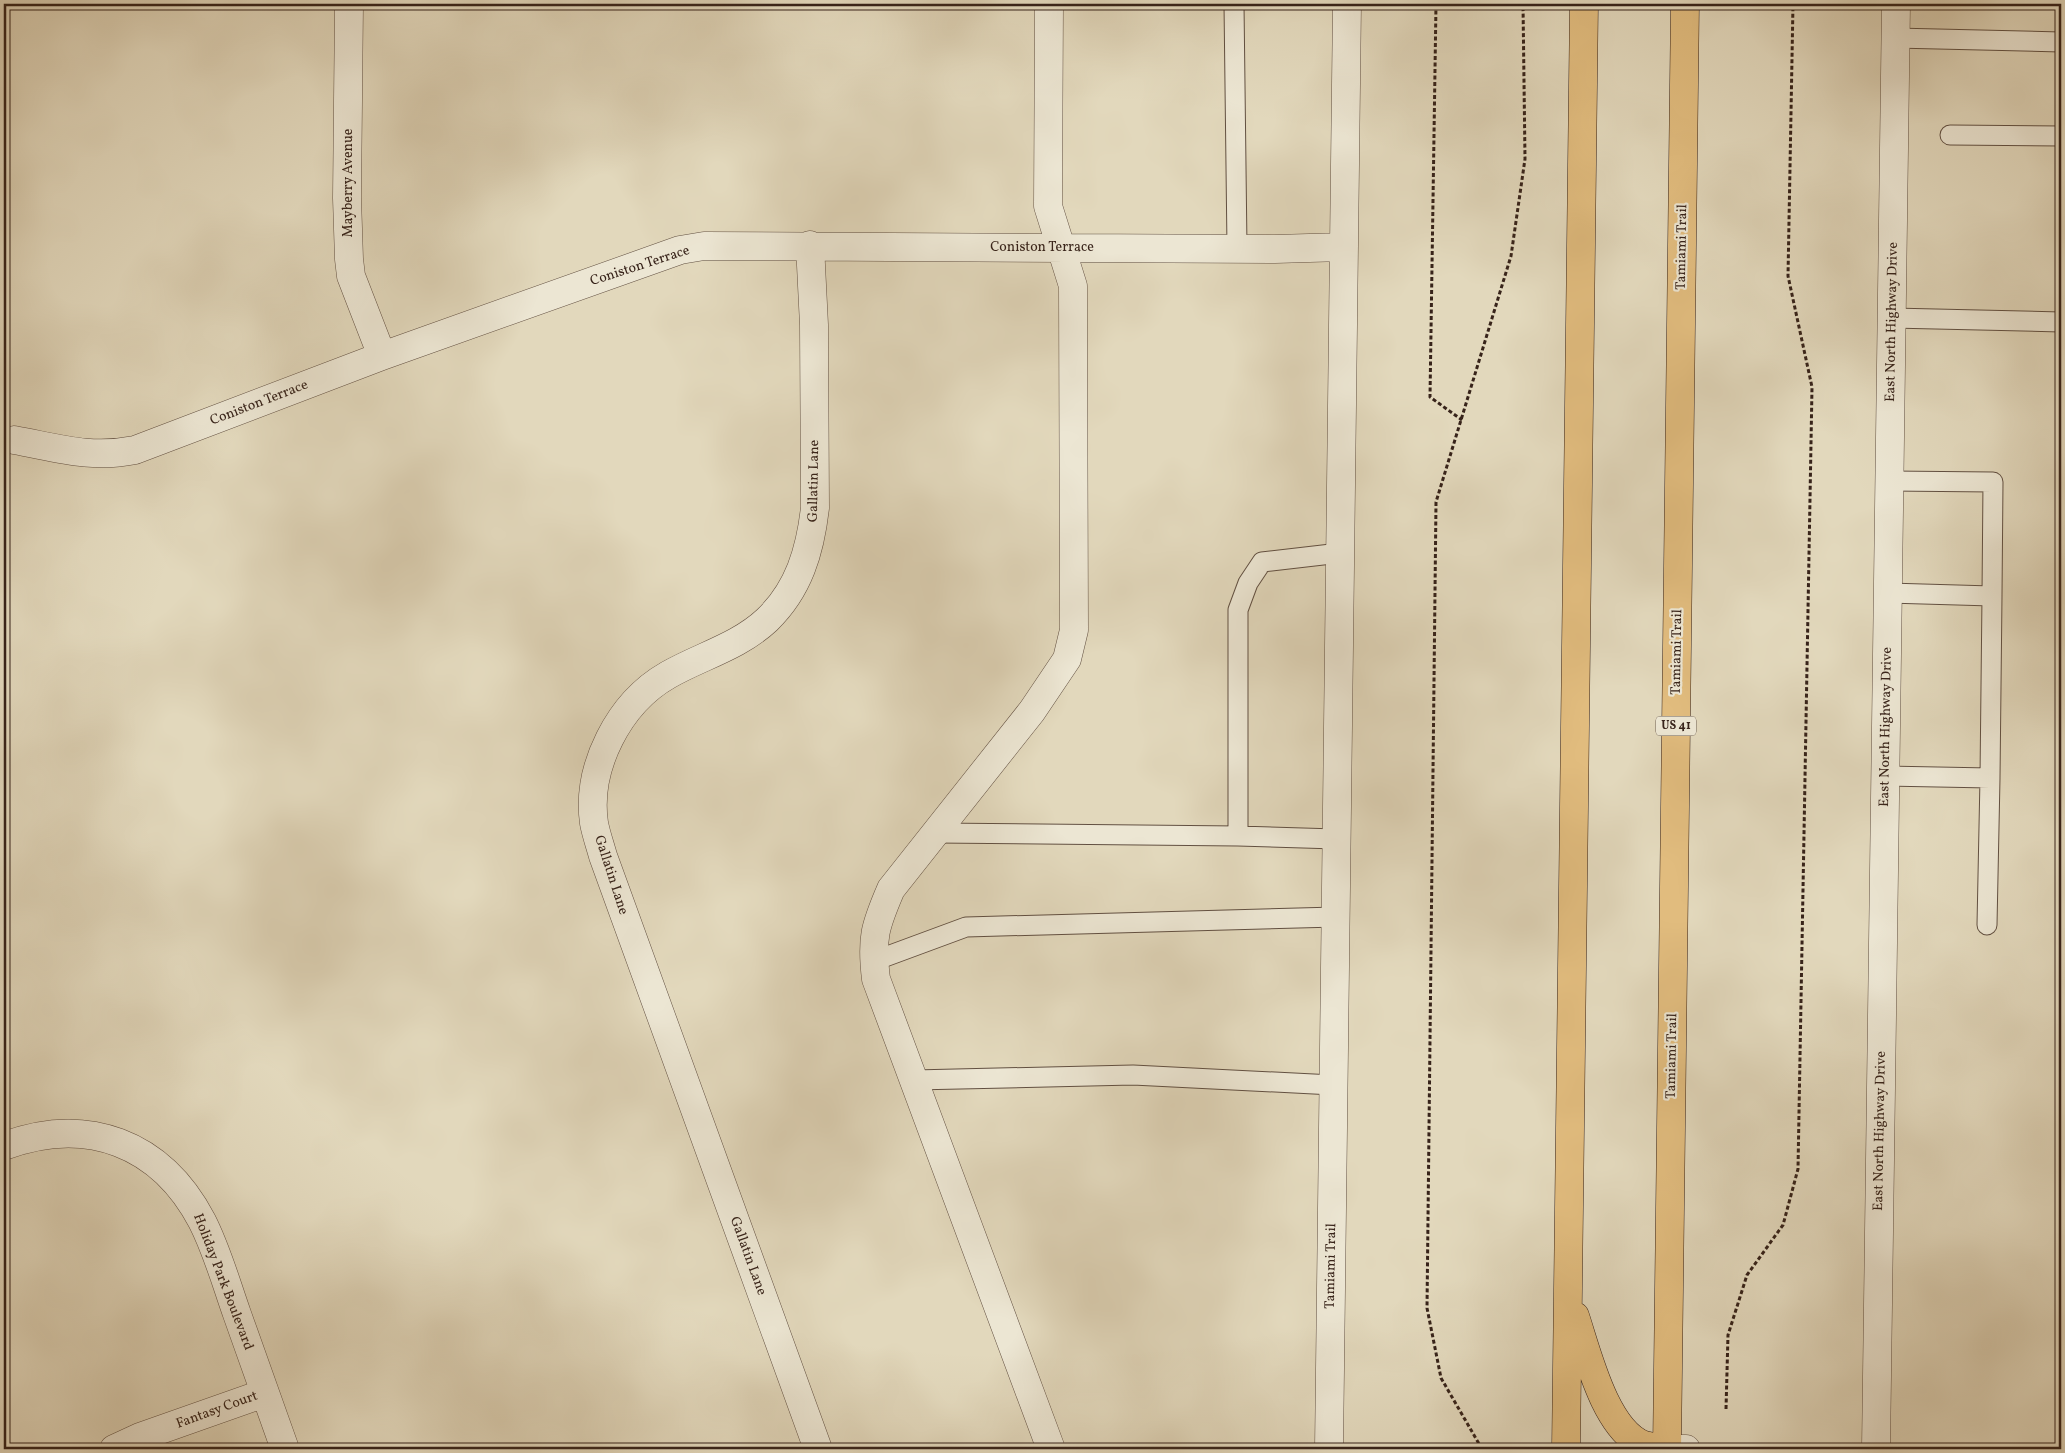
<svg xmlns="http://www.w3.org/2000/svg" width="2065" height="1453" font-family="Vollkorn,serif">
<rect width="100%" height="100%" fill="#e2d8bc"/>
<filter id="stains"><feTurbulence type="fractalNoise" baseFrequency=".004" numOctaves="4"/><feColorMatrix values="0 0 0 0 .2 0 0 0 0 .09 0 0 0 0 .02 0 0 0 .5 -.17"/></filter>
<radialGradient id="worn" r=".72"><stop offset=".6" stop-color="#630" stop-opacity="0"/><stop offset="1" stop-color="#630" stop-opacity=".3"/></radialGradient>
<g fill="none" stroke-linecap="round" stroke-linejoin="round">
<defs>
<path id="lane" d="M1234 4 1237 248
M1895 38 2061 42
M1950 135 2061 136
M1892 318 2061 322
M1890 481 1993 482 1992 596
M1888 593 1992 596 1990 778
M1885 776 1990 778 1987 925
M935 833 1238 836V610L1248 583 1262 562 1340 553
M1238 836 1336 839
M874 961 966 927 1336 917
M914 1080 1133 1075 1333 1085"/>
<path id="street" d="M349 4 347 198 349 259 351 276 382 356
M1049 4 1048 206 1073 286 1074 630 1067 659 1032 711 891 889C875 926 871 938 876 979L1051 1449
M810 245 814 325 815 508C810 551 799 589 767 620 738 647 701 656 668 675 619 703 586 767 594 823 596 834 600 845 603 856L818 1449
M14 440C58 448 90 459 135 450L382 356 680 250 704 246 1275 249 1343 247
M4 1146C87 1115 161 1143 202 1221 217 1250 226 1283 237 1314 253 1359 269 1404 285 1449
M114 1449 140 1437 265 1393
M1329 1449 1347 4
M1667 1449H1686
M1876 1449 1896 4"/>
<path id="primary" d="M1575 1316C1587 1352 1605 1430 1644 1445 1651 1447 1659 1448 1667 1449
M1566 1449 1584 4
M1667 1449 1685 4"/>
</defs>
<use href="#lane" stroke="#625042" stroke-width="21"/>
<use href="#street" stroke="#625042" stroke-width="29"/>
<use href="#primary" stroke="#37231a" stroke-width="29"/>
<path stroke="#37231a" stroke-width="3" stroke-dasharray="4 2.5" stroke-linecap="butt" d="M1436 4 1430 397 1462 420
M1726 1409 1728 1335 1747 1275 1783 1225 1798 1169 1812 387 1788 276 1793 4
M1482 1449 1441 1378 1427 1308 1436 502 1511 256 1525 159 1523 4"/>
<use href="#lane" stroke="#ece6d3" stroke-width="19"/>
<use href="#street" stroke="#ece6d3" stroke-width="28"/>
<use href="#primary" stroke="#e1bc7e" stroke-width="28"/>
</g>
<g text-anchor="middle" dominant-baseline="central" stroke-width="4.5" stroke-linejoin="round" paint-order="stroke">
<rect fill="#ece6d3" stroke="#6d5e52" stroke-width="1" x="1656" y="716.5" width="40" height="19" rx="4"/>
<g font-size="12" font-weight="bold" fill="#37231a">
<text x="1676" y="726">US 41</text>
</g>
<g font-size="14" fill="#37231a" stroke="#ece6d3">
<text transform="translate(348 183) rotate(-90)">Mayberry Avenue</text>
<text x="1042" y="247">Coniston Terrace</text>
<text transform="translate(1682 247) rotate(-89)">Tamiami Trail</text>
<text transform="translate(640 266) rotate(-18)">Coniston Terrace</text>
<text transform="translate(1892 322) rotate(-89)">East North Highway Drive</text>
<text transform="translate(259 403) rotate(-21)">Coniston Terrace</text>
<text transform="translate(814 481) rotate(-89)">Gallatin Lane</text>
<text transform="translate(1677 652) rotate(-89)">Tamiami Trail</text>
<text transform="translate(1886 727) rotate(-89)">East North Highway Drive</text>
<text transform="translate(611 875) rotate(72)">Gallatin Lane</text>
<text transform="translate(1672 1056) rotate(-89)">Tamiami Trail</text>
<text transform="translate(1880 1131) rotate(-89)">East North Highway Drive</text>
<text transform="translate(748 1256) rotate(70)">Gallatin Lane</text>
<text transform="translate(1331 1266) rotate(-89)">Tamiami Trail</text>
<text transform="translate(223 1282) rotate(69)">Holiday Park Boulevard</text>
<text transform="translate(217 1410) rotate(-20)">Fantasy Court</text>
</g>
</g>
<rect width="2065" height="1453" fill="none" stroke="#e2d8bc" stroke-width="20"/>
<rect x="5" y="5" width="2055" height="1443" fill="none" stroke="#37231a" stroke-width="2.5"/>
<rect x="10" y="10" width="2045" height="1433" fill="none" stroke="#37231a"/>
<rect width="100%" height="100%" filter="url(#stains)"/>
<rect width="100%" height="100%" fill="url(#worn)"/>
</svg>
